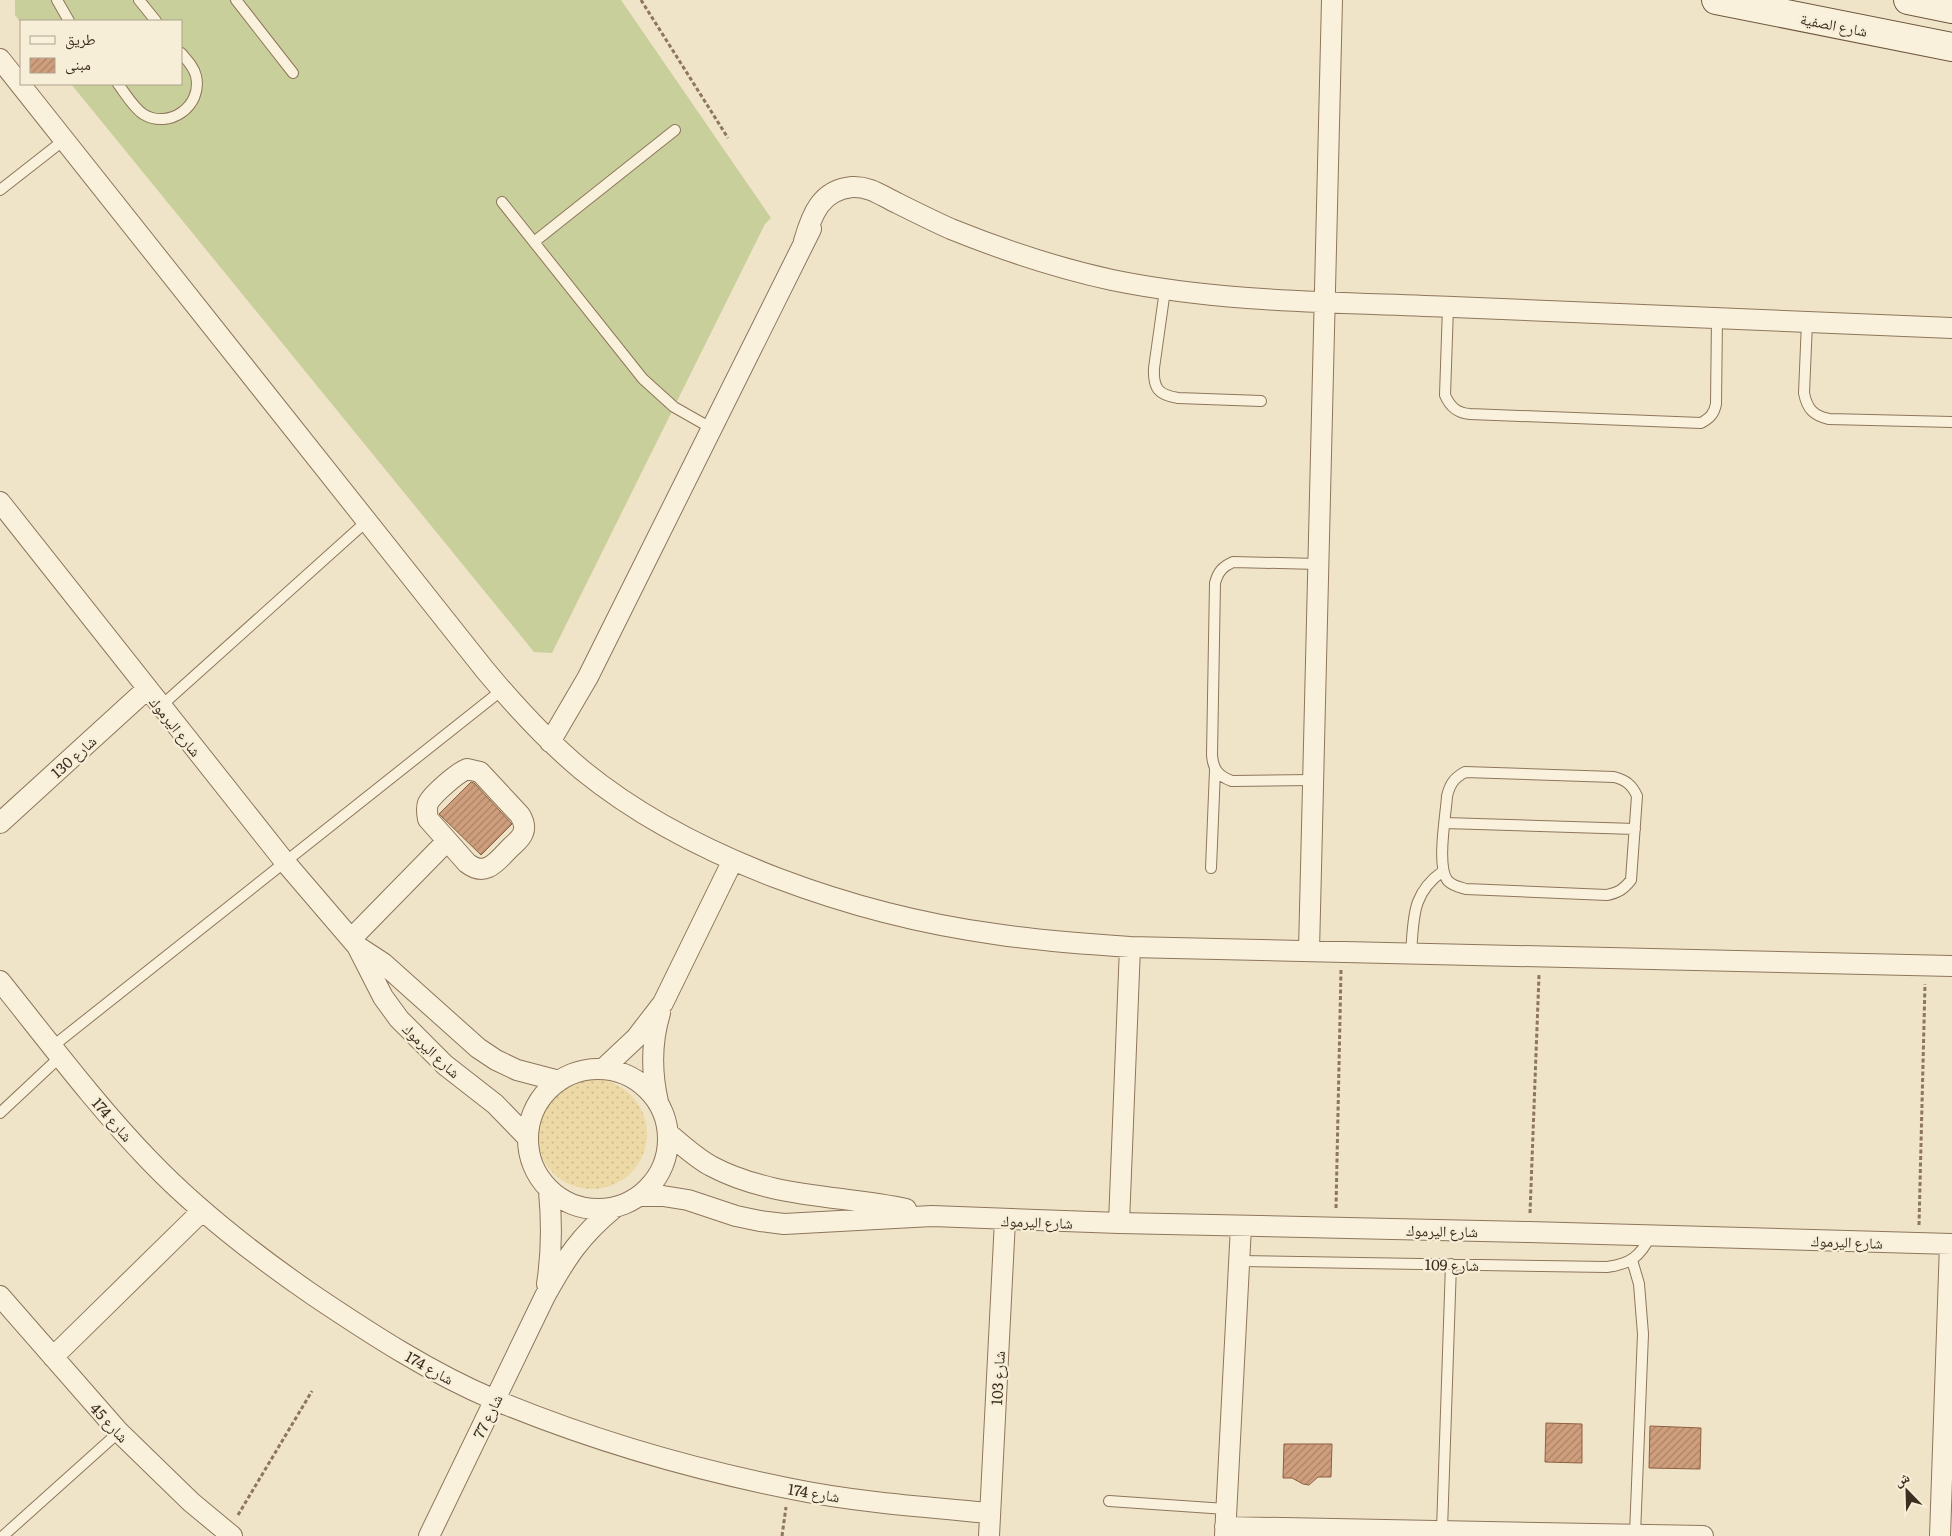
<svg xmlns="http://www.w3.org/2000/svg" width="1952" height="1536" font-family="Literata,'Noto Naskh Arabic',serif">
<defs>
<pattern id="sand-dots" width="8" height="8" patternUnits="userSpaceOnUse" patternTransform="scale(1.25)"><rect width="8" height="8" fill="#ecd9a5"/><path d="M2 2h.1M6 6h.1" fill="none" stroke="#cbbb8e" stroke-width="1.8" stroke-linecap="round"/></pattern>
<pattern id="building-hatch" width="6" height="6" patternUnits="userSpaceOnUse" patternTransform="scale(1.25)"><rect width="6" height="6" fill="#cf9f7d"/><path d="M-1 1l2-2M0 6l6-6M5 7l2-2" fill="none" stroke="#a98266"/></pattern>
</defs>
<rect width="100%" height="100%" fill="#f0e4c8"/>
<path fill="url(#sand-dots)" d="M537 1134a55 55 0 1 1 110 0a55 55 0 1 1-110 0Z"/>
<path fill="#c9cf9b" d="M15 0H621L771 218 765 224 552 653 534 652 71 84H181V21H21V23L15 15Z"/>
<path fill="url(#building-hatch)" stroke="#8d5f41" d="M471 782 474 783 512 824 481 855 439 814Z
M1546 1423 1582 1424V1463L1545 1462Z
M1650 1426 1701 1428 1700 1469 1649 1468Z
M1284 1444H1332L1331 1477H1318L1309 1485 1303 1484 1292 1478H1283Z"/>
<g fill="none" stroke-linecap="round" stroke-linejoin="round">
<defs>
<path id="lane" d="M57 0 69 21
M139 0 156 21
M236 0 293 73
M118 84C125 93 133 107 143 114 169 130 203 106 196 76 194 67 187 60 181 53
M0 190 64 140
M502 202 643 379 674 407 711 428
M534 242 675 130
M1165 290 1154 368C1153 388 1158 395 1178 398L1261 401
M1448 307 1445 395C1450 407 1457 413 1470 414L1701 423C1710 418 1714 414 1716 404L1717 318
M1807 322 1804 393C1807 409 1814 416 1829 419L1952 422
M161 706 367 521
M1465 772 1614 777C1626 780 1632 785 1637 796L1631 880C1624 889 1618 893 1607 895L1466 889C1459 887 1453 886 1448 881 1436 867 1446 815 1447 796 1450 784 1454 778 1465 772Z
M1312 780 1232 781C1218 776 1213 769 1212 755L1215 583C1218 572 1222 567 1233 562L1318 564
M1445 823 1635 829
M1211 868 1215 770
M1411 953C1414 918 1411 894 1443 871
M53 1046 502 690
M0 1113 61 1056
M1632 1260 1639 1284 1643 1334 1635 1534
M1239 1261 1607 1267C1630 1264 1640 1257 1651 1235
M1109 1501 1226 1509
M1442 1530 1451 1264
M3 1536 119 1432"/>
<path id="street" d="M0 59 485 670C515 706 546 740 582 770 691 859 857 915 995 934 1040 941 1085 944 1130 947L1952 966
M804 241C812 214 821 190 852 187 870 186 882 196 897 203 915 212 933 221 951 229 1003 250 1057 268 1112 280 1224 303 1339 302 1453 307 1619 314 1786 321 1952 328
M0 502 285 862 357 946 383 997 399 1019 445 1065 495 1104 527 1137
M550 742 588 677 811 229
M467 769 480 772 520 815C523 820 526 826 523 833 521 839 514 844 510 848 497 861 486 878 467 863L428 819C427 814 426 809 428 803 433 794 457 773 467 769Z
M0 823 147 689
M351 939 447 841
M357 946 383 963 478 1048 496 1060 517 1070 559 1081
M1309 951 1332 0
M0 981C49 1042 96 1105 150 1161 199 1212 255 1255 313 1295 371 1334 431 1373 495 1400 589 1439 688 1468 787 1488 854 1502 923 1507 990 1513
M528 1139a70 70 0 1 1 140 0a70 70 0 1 1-140 0Z
M603 1069 636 1038 663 1003 733 860
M658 1102C651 1071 651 1043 660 1013
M668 1133C682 1145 695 1157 711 1166 771 1198 841 1195 906 1209
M639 1196H663L688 1200 736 1216 760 1221 784 1224 932 1216 1119 1223 1529 1232 1952 1244
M1119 1223 1130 947
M547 1284C552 1252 552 1223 549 1191
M0 1296 119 1432 191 1502 232 1536
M53 1357 202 1211
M1225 1527 1703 1536
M429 1536 545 1296C566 1258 580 1236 614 1208
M989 1536 1005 1220
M1225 1536 1241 1226
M1940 1536 1950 1244"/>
<path id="secondary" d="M1716 0 1952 47
M1908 0 1952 9"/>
</defs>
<use href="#lane" stroke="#8d765c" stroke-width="12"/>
<use href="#street" stroke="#8d765c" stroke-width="22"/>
<use href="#secondary" stroke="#6f573f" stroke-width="30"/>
<path stroke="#8d765c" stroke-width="3" stroke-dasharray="4 2.5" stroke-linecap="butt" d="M641 0 728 138
M1336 1208 1341 970
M1530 1213 1539 975
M1919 1225 1925 984
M238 1515 312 1391
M782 1536 786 1507"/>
<use href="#lane" stroke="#faf1dc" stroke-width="10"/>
<use href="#street" stroke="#faf1dc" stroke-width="20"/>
<use href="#secondary" stroke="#faf1dc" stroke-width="28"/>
</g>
<g text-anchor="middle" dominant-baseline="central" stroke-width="4.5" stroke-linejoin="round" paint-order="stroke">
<g font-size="15" fill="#3d2e20" stroke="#f7eed8">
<text transform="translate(1834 24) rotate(11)">شارع الصفية</text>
<text transform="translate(176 726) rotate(51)">شارع اليرموك</text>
<text transform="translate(73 756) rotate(-42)">شارع 130</text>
<text transform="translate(432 1050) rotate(43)">شارع اليرموك</text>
<text transform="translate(113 1119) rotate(49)">شارع 174</text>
<text transform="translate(1037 1221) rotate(2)">شارع اليرموك</text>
<text transform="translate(1442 1230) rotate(1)">شارع اليرموك</text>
<text transform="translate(1847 1241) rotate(2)">شارع اليرموك</text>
<text transform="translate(1452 1264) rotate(1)">شارع 109</text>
<text transform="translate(430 1367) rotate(29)">شارع 174</text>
<text transform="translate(997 1378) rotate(-87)">شارع 103</text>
<text transform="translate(487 1416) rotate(-64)">شارع 77</text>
<text transform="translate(110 1422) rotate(47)">شارع 45</text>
<text transform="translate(814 1492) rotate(9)">شارع 174</text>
</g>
</g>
<rect x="20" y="20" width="162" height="65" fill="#f7eed8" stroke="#ada18e"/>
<rect x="30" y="36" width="25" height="8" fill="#faf1dc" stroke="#ada18e"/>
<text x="65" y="45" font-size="15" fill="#3d2e20">طريق</text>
<rect x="30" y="58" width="25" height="15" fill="url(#building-hatch)" stroke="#ada18e"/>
<text x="65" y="70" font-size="15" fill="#3d2e20">مبنى</text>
<g transform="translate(1907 1491) rotate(337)" stroke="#f7eed8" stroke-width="4" paint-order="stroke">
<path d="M0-4L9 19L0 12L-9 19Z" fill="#3d2e20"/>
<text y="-8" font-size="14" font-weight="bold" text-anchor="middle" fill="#3d2e20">ش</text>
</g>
</svg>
